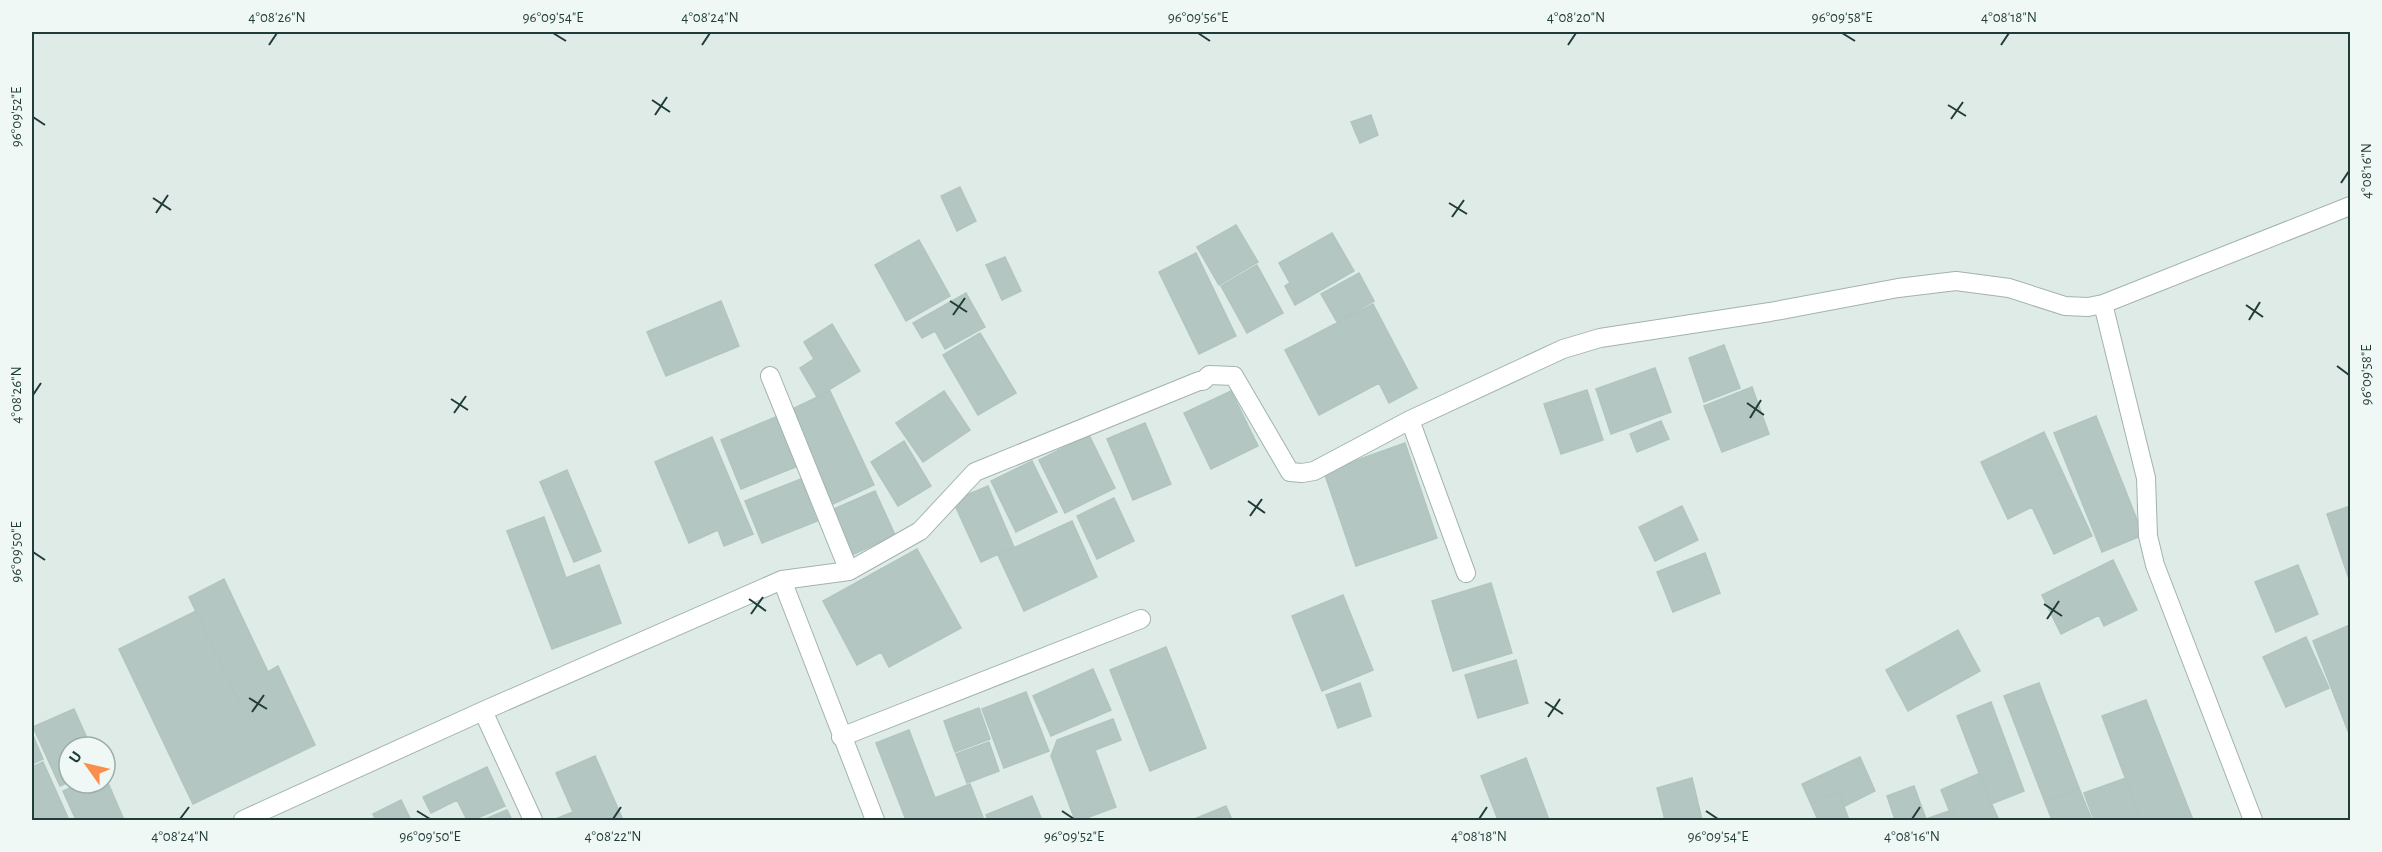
<svg xmlns="http://www.w3.org/2000/svg" width="2382" height="852" font-family="'Alegreya Sans',sans-serif">
<rect width="100%" height="100%" fill="#dfebe7"/>
<path fill="#b4c6c1" stroke="#b1c5bf" stroke-width="1.5" d="M1371 115 1378 135 1360 143 1351 122Z
M960 187 976 221 957 231 941 196Z
M1236 225 1258 262 1219 285 1197 247Z
M1332 233 1354 271 1295 305 1285 286 1290 283 1279 263Z
M919 240 950 296 906 321 875 265Z
M1196 253 1236 336 1199 354 1159 272Z
M1005 257 1021 291 1002 300 986 265Z
M1257 265 1283 313 1247 333 1221 286Z
M1359 273 1374 301 1337 322 1321 294Z
M966 293 985 327 945 349 935 331 922 338 913 323Z
M721 301 739 346 666 376 647 332Z
M1373 304 1417 388 1389 403 1379 383 1319 415 1285 350Z
M832 324 860 371 817 397 800 368 814 359 804 342Z
M980 333 1016 393 978 415 943 355Z
M1724 345 1740 388 1704 402 1689 358Z
M1655 368 1671 412 1611 434 1596 389Z
M1752 387 1769 434 1722 452 1704 406Z
M1587 390 1603 440 1561 454 1544 404Z
M830 391 874 485 833 504 790 410Z
M944 391 970 430 923 462 896 423Z
M1231 391 1258 446 1211 469 1184 413Z
M778 416 798 466 741 489 721 440Z
M2096 416 2143 535 2102 552 2054 433Z
M1661 421 1669 439 1637 452 1630 434Z
M1145 423 1171 484 1133 500 1107 439Z
M2044 432 2092 536 2054 554 2032 507 2008 519 1981 462Z
M1089 435 1115 488 1065 513 1039 460Z
M712 437 753 534 724 546 718 530 689 543 655 462Z
M904 441 931 486 898 506 871 462Z
M1405 443 1437 538 1356 566 1324 472Z
M1032 461 1057 512 1016 532 991 481Z
M567 470 601 551 574 562 540 482Z
M801 479 817 521 762 543 745 501Z
M988 486 1014 547 981 562 953 501Z
M875 491 895 535 852 555 832 510Z
M1114 498 1134 541 1097 559 1077 516Z
M1682 506 1698 540 1655 561 1639 527Z
M2350 506V582L2327 514Z
M544 517 566 578 599 565 621 623 552 649 507 531Z
M1072 521 1097 577 1024 611 998 555Z
M917 549 961 628 889 667 881 652 857 665 823 601Z
M1705 553 1720 593 1673 612 1657 572Z
M2113 560 2137 610 2104 626 2099 615 2061 634 2042 595Z
M2298 565 2318 614 2276 632 2255 582Z
M224 579 268 672 278 666 315 745 193 804 119 649 196 611 240 703 189 597Z
M1491 583 1512 653 1453 671 1432 601Z
M1343 595 1373 670 1322 691 1292 616Z
M2350 625V736L2313 641Z
M1958 630 1980 671 1908 711 1886 670Z
M2306 637 2329 688 2286 707 2263 657Z
M1166 647 1206 748 1150 771 1110 670Z
M1516 660 1528 703 1478 718 1465 675Z
M1093 669 1111 710 1051 736 1033 696Z
M1360 683 1371 716 1338 728 1326 695Z
M2039 683 2079 788 2045 802 2004 696Z
M1026 692 1049 751 1004 768 982 709Z
M2146 700 2193 820H2141L2102 716Z
M1991 702 2024 791 1991 804 1957 716Z
M979 708 990 739 955 752 944 721Z
M74 709 91 747H69V782L60 786 33 727Z
M1113 719 1121 740 1095 750 1116 807 1081 820H1075L1051 756 1057 740Z
M909 730 935 798 970 784 984 820H906L876 743Z
M32 733 43 759 32 764Z
M989 742 999 771 967 783 956 754Z
M595 756 623 820H559L558 818 573 812 556 773Z
M1860 757 1875 791 1845 806 1838 791 1811 804 1802 784Z
M1526 758 1549 820H1498L1481 776Z
M43 762 69 820H32V767Z
M487 767 505 806 473 820H467L457 800 431 813 423 797Z
M1978 774 1998 818 1992 820H1953L1941 790Z
M105 776 124 820H76L63 791 80 783H105Z
M1692 778 1702 820H1665L1657 788Z
M2126 778 2141 820H2094L2084 793Z
M1914 786 1926 819 1895 820 1887 796Z
M2079 788 2092 820H2052L2045 802Z
M1838 791 1849 820H1818L1811 804Z
M1032 796 1042 820H988L986 815Z
M401 800 411 820H376L373 814Z
M1226 806 1232 820H1192Z
M507 810 512 820H483Z
M1952 810 1955 820H1922L1926 819Z"/>
<g fill="none" stroke-linecap="round" stroke-linejoin="round">
<defs>
<path id="minor" d="M2103 304 2146 478 2148 536 2155 565 2253 820
M770 376 849 571
M1410 420 1466 573
M782 580 875 820
M483 711 533 820
M841 737 1141 619
M243 820 483 711 782 580 849 571 920 531 975 472 1199 381H1203L1209 375 1234 376 1290 472 1302 473 1314 471 1410 420 1563 349 1600 338 1770 312 1898 288 1956 281 2009 288 2065 306 2088 307 2103 304 2350 206"/>
</defs>
<use href="#minor" stroke="#a2b3af" stroke-width="20"/>
<use href="#minor" stroke="#fff" stroke-width="18"/>
</g>
<path fill="none" stroke="#1f3c38" stroke-width="2" d="M553 33 566 41M1198 33 1210 41M1842 33 1855 41M269 45 277 33M702 45 710 33M1568 45 1576 33M2001 45 2009 33M652 100 670 112M1948 105 1966 116M655 115 667 97M33 117 45 125M1951 119 1963 102M2341 183 2349 171M153 198 171 210M1449 203 1467 214M156 213 168 195M1452 217 1464 200M950 301 967 312M2246 305 2263 317M953 315 965 298M2249 320 2260 302M2337 366 2349 375M33 395 41 383M451 399 468 410M1747 403 1764 415M454 413 466 396M1750 418 1761 400M1248 501 1265 513M1250 516 1262 499M33 552 45 560M749 599 766 611M2044 604 2062 616M751 614 763 597M2047 619 2059 601M249 698 267 709M1545 702 1563 714M252 712 264 695M1548 717 1560 699M417 811 430 819M1062 811 1074 819M1706 811 1718 819M180 819 189 807M613 819 621 807M1479 819 1487 807M1912 819 1920 807"/>
<rect width="2382" height="852" fill="none" stroke="#eff8f5" stroke-width="66"/>
<g transform="translate(87 765) rotate(304)"><circle r="28" fill="#eff8f5" stroke="#9cada9" stroke-width="1.5"/>
<path d="M0-4.5L10 22L0 15L-10 22Z" fill="#fb8d4d"/>
<text y="-9" font-size="16" font-weight="bold" text-anchor="middle" fill="#1f3c38">U</text>
</g>
<rect x="33" y="33" width="2316" height="786" fill="none" stroke="#1f3c38" stroke-width="2"/>
<g font-size="15" text-anchor="middle" fill="#1f3c38">
<text x="277" y="22">4°08'26"N</text>
<text x="553" y="22">96°09'54"E</text>
<text x="710" y="22">4°08'24"N</text>
<text x="1198" y="22">96°09'56"E</text>
<text x="1576" y="22">4°08'20"N</text>
<text x="1842" y="22">96°09'58"E</text>
<text x="2009" y="22">4°08'18"N</text>
<text transform="translate(16 117) rotate(-90)" y="5">96°09'52"E</text>
<text transform="translate(2366 171) rotate(-90)" y="5">4°08'16"N</text>
<text transform="translate(2366 375) rotate(-90)" y="5">96°09'58"E</text>
<text transform="translate(16 395) rotate(-90)" y="5">4°08'26"N</text>
<text transform="translate(16 552) rotate(-90)" y="5">96°09'50"E</text>
<text x="180" y="841">4°08'24"N</text>
<text x="430" y="841">96°09'50"E</text>
<text x="613" y="841">4°08'22"N</text>
<text x="1074" y="841">96°09'52"E</text>
<text x="1479" y="841">4°08'18"N</text>
<text x="1718" y="841">96°09'54"E</text>
<text x="1912" y="841">4°08'16"N</text>
</g>
</svg>
